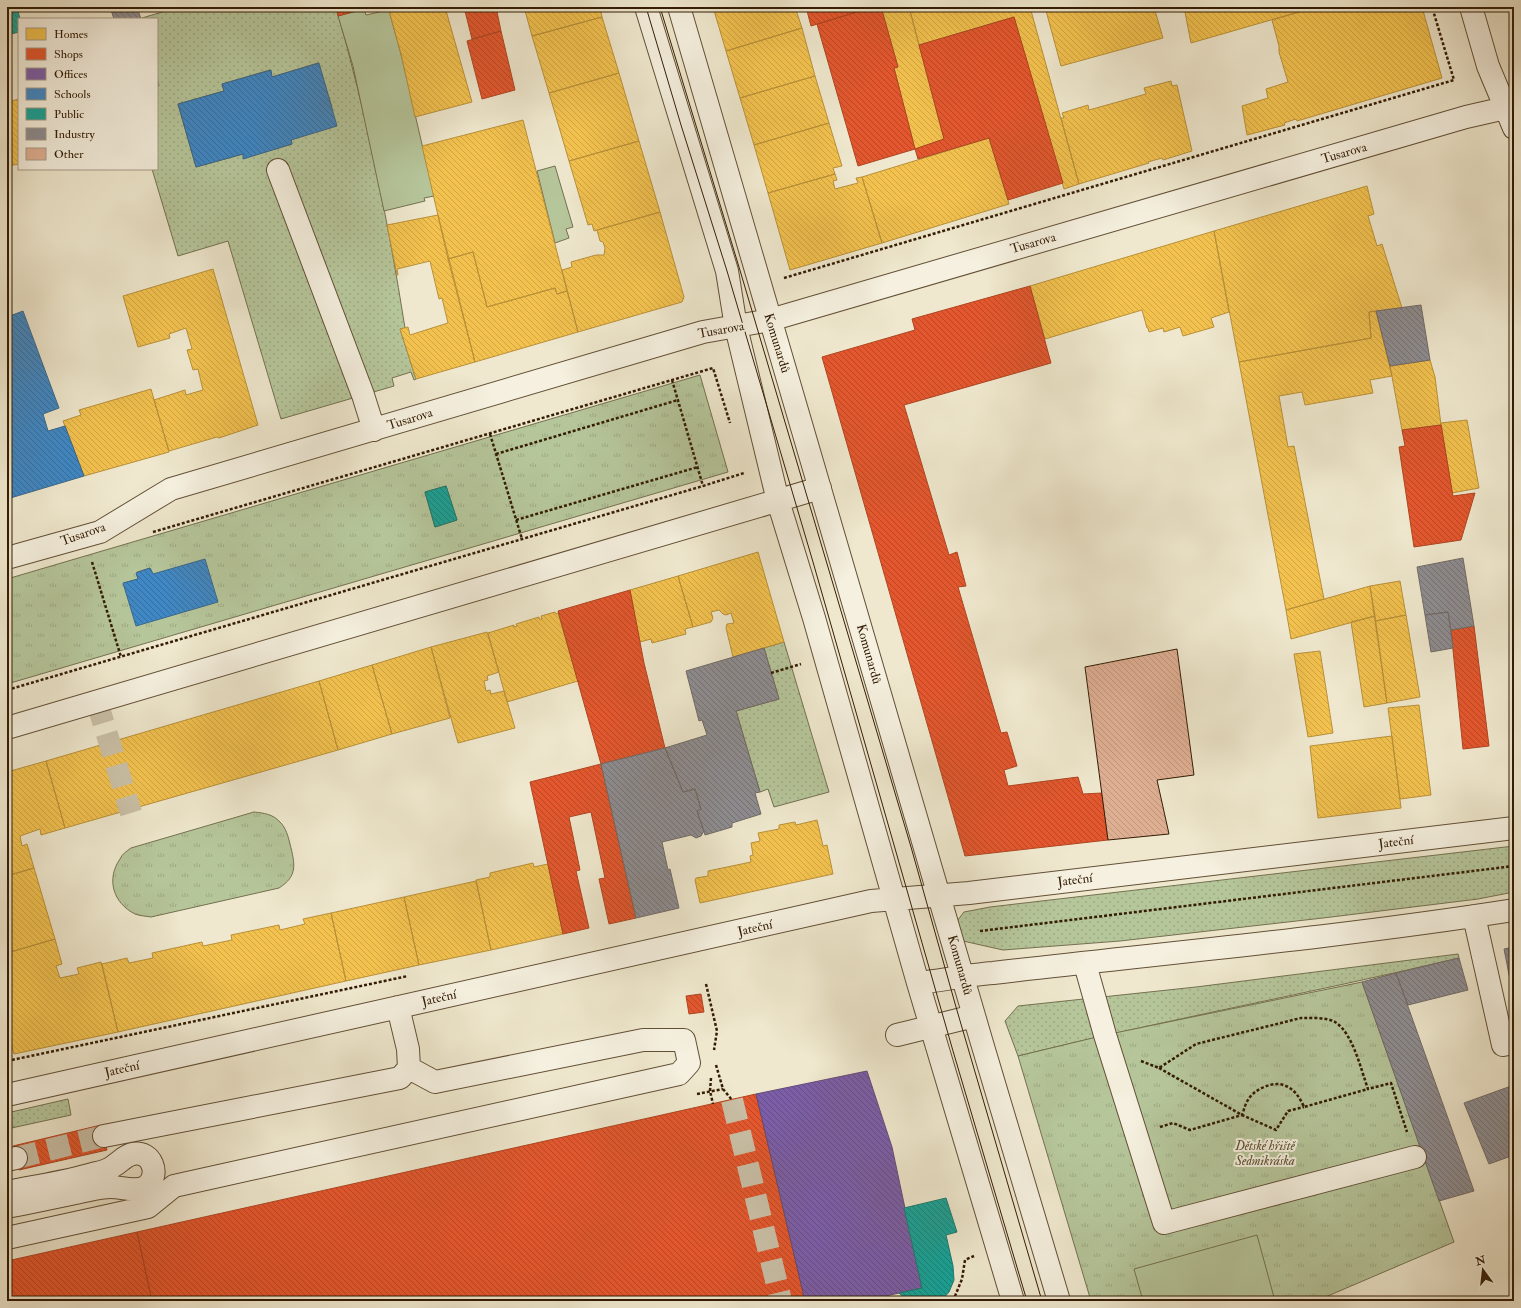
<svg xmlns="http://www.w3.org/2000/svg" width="1521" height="1308" font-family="'IM FELL Double Pica',serif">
<defs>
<pattern id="grass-dots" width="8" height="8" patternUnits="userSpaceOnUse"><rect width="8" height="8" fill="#b6c69b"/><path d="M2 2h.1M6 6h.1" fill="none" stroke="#9daa84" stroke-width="1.8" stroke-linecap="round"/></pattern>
<pattern id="park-tufts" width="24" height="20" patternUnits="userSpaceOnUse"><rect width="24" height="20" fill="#b6c69b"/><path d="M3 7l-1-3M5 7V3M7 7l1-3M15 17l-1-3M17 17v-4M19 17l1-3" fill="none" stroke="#9daa84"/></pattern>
<pattern id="homes-back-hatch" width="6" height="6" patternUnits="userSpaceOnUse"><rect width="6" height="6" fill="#f2c14e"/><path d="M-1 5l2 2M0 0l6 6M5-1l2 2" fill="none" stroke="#d0a542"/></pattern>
<pattern id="shops-back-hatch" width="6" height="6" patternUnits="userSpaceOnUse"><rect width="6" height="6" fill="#e4572e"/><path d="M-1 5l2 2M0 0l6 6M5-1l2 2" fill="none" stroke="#b94725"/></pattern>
<pattern id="offices-back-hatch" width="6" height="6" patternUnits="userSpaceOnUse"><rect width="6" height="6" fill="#7b5ea7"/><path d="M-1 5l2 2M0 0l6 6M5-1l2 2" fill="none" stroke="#654d86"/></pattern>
<pattern id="schools-back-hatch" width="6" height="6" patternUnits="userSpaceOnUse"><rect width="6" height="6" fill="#3f88c5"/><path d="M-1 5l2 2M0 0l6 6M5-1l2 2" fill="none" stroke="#356e9e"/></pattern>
<pattern id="public-back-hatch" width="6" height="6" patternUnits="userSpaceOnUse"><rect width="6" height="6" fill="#17a398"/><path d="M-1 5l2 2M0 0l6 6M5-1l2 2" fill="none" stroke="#15847a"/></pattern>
<pattern id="industry-back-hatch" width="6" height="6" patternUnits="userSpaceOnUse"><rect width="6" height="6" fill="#8d8d92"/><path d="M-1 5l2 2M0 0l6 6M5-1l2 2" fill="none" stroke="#747275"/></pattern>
<pattern id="building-back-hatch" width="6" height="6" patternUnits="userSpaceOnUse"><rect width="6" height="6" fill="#dfaf93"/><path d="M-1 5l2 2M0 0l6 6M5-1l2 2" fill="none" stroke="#c0967d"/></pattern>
</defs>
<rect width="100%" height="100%" fill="#efe8ce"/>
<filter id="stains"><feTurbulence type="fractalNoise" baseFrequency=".005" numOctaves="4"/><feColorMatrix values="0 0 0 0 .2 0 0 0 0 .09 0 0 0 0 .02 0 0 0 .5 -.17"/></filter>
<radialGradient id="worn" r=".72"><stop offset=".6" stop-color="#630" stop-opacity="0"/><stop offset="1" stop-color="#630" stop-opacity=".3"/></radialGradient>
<path fill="url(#grass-dots)" stroke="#747150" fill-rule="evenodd" d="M179 7H336C366 112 388 220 405 328L400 329 416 379 414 380 411 372 392 378 394 386 281 419 228 241 178 256 152 169H157V85L159 86 157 77V19H142V18ZM318 63 332 107 291 140 292 144 244 158 243 154 196 167 178 104 224 91 222 84 270 70 272 77Z
M784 642 829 792 774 807 768 789 760 792 736 711 779 699 764 648Z
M1514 846V892L1478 899 1323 918 1120 941 1003 950 963 941 957 921 964 912 990 907Z
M1458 954 1459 958C1312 993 1164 1020 1018 1056L1005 1021 1018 1006 1196 987Z
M68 1099 71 1115 7 1129V1113Z"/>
<path fill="url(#park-tufts)" stroke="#747150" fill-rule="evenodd" d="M700 375 728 472 7 684V579ZM446 486 457 520 435 527 425 492ZM150 568 153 574 137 626 124 583 138 579 137 572Z
M254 812C263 813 273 814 280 822 286 828 288 836 290 844 295 864 298 876 279 888L151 917C146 916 140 916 135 914 113 903 106 879 120 859 122 854 127 851 131 848Z
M1362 982 1454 1242 1316 1301H1091L1018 1056 1105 1035Z"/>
<path fill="#b6c69b" stroke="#747150" d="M377 7H388L401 54 434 196 424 198 425 201 384 211 353 66 338 16 364 9 366 15 379 12Z
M555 166 573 227 566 229 569 238 555 243 537 171Z
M1257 1235 1275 1301H1143L1134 1269Z"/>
<path fill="url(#homes-back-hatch)" stroke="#b99038" d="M388 7H445L472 102 415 117 401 54Z
M524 7H600L602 17 532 36Z
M713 7H795L802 28 726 51Z
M881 7H909L944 139 915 149 894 68 898 67Z
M909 7H1030L1079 184 1064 189 1014 17 919 45Z
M1045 7H1154L1163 38 1061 66Z
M1184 7H1316L1191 43Z
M1316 7H1422L1442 78 1297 121 1296 119 1284 123 1285 125 1247 135 1242 106 1268 98 1266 89 1288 82 1279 52V46L1272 20Z
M602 17 619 73 549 93 532 36Z
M802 28 815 76 740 98 726 51Z
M619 73 639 141 569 161 549 93Z
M815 76 829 123 754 145 740 98Z
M1171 81 1172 86 1177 85 1192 151 1163 160 1162 158 1148 162 1149 163 1079 184 1061 118H1064L1062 113 1088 105 1089 110 1146 94 1144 88Z
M19 99V164L7 166V102Z
M523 120 567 291 557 294 555 288 487 307 473 252 448 259 422 146Z
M829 123 842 166 833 168 835 174 768 193 754 145Z
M989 138 1009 204 882 243 862 177Z
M639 141 660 212 594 231 592 224 588 225 569 161Z
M835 174 837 180 833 181 835 189 858 183 856 178 862 177 882 243 790 270 768 193Z
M1367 186 1374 214 1368 216 1377 246 1382 244 1402 308 1369 312 1371 338 1239 362 1214 231Z
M660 212 684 297 682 302 578 332 562 270 572 267 571 262 596 255H604L605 248 603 242 600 241 597 230Z
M438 215 475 362 416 379 400 329 408 327 410 335 448 323 442 298 439 299 430 261 397 269 398 275H397L387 225Z
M1214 231 1229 312 1211 318 1214 327 1183 336 1180 327 1164 332 1163 328 1149 332 1148 328H1147L1142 310 1045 339 1030 286Z
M473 252 487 307 555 288 557 294 567 291 578 332 475 362 448 259Z
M213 269 258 425 219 438 217 437 169 451 154 400 185 390 186 395 203 390 198 369 193 370 187 350 192 349 186 328 169 334 170 338 138 347 123 296Z
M1376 311 1392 376 1370 380 1373 393 1305 405 1302 392 1279 396 1288 447 1294 446 1324 599 1286 610 1239 362 1371 338 1369 312Z
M1430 360 1435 377 1441 425 1402 430 1390 366Z
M151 389 169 452 84 476 63 421 81 415 79 410Z
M1467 420 1479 488 1452 493 1441 423Z
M758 552 784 642 733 657 726 628 727 624 734 623 731 613 726 615 723 614 719 610 711 612 713 618 711 622 693 627 678 576Z
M678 576 693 627 685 629 686 634 652 643 651 639 640 642 630 590Z
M1400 581 1406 615 1375 621 1370 586Z
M1370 586 1375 616 1291 639 1286 610Z
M555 612 556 614 558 613 578 681 507 702 488 633 514 625V627L517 626 516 624 539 617V619H542L541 616Z
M1406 615 1420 697 1387 703 1375 621Z
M1375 616 1387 703 1364 707 1351 622Z
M487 632 499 672 487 676 488 680 484 681 486 691 490 690 491 694 504 691 515 728 458 743 431 647Z
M431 647 450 718 392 734 372 665Z
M1320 651 1333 733 1308 737 1294 654Z
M372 665 392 734 338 750 319 681Z
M319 681 338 750 65 828 46 761Z
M1419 705 1431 795 1400 799 1388 708Z
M1392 736 1401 808 1318 818 1310 746Z
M46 761 65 828 41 835 40 829 20 836 22 846 27 844 34 868 7 876V772Z
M817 820 823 846 827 845 833 874 700 903 695 880 696 878 708 876V871L751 862 750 856 753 855 751 843 760 841 758 833 779 829V825L795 822 796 825Z
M533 863 534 867 548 864 563 934 491 950 476 880 490 877V873Z
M34 868 55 939 7 953V876Z
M476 881 491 950 419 965 404 897Z
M404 897 419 965 346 981 331 913Z
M331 913 346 981 118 1032 102 964 127 958 129 963 153 958 152 953 202 942 203 946 232 940 231 935 279 925 280 930 305 924 303 919Z
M55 939 62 964 56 966 60 978 79 974 77 968 101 962 118 1032 14 1054 7 1028V953Z"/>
<path fill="url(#shops-back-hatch)" stroke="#af4521" d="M336 7H371L338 16Z
M464 7H496L501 31 472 39Z
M806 7H873L811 26Z
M873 7H881L898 67 894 68 915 149 858 166 817 24Z
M1014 17 1063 183 1008 200 989 138 918 159 915 149 944 139 919 45Z
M501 31 515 90 482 99 467 41Z
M1030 286 1051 363 904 405 949 555 957 552 966 586 958 587 1001 733 1007 732 1017 766 1004 770 1008 786 1078 777 1083 794 1102 793 1108 840 965 856 822 357 915 330 912 319Z
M1441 425 1453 496 1475 493 1461 540 1414 547 1399 447 1405 446 1402 430Z
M630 590 644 663 665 748 601 764 558 611Z
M1474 626 1489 746 1463 749 1451 630Z
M601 764 636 918 609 924 599 879 605 878 591 812 569 817 580 870 576 871 589 928 563 934 530 782Z
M701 994 704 1012 689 1014 686 996Z
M756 1094 805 1301H152L137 1232Z
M101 1125 107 1150 19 1170 13 1146Z
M137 1232 152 1301H7V1261Z"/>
<path fill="url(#offices-back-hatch)" stroke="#654a76" d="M867 1071 892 1147 922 1288 863 1301H805L756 1094Z"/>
<path fill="url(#schools-back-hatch)" stroke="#3b688b" d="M319 63 337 126 291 140 292 144 243 159V154L196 167 178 104 224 91 222 84 271 70 272 77Z
M23 311 59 408 43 414 48 431 65 426 84 476 7 499V417L12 416 7 402V317Z
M205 559 218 602 136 626 123 583 138 579 136 573 150 568 153 574Z"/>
<path fill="url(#public-back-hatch)" stroke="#1f7a6c" d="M7 7H17L20 19 19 32 7 35Z
M446 486 457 520 435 527 425 492Z
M946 1198 957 1232 946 1235 953 1266 954 1280 949 1292 941 1301H908L899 1293 922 1288 904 1208Z"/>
<path fill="url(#industry-back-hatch)" stroke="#726b67" d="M110 7H137L141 19H114Z
M1421 305 1430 360 1390 366 1376 311Z
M1463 558 1474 626 1451 630 1448 612 1425 615 1417 567Z
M1448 612 1453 648 1431 652 1425 615Z
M764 648 779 699 736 711 760 792 755 793 761 814 732 823V827L705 835 697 811 701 809 695 789 683 792 665 748 707 735 702 720 699 721 686 671Z
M665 748 683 792 695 789 701 809 697 811 704 831 701 836 696 838 691 835 662 842 668 870 670 869 679 908 636 918 601 764Z
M1514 947V1000L1504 949Z
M1459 958 1468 990 1408 1005 1396 973Z
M1396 973 1474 1191 1439 1201 1362 982Z
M1514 1085V1155L1489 1164 1464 1103Z"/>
<path fill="url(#building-back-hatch)" stroke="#331c04" d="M1177 649 1194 775 1157 780 1169 834 1108 840 1085 667Z"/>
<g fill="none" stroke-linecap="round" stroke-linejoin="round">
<path stroke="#c9bfa6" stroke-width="22" stroke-dasharray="22 11" stroke-linecap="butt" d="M97 702 131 813
M732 1100 781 1301
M16 1158 104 1136"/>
<defs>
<path id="minor" d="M646 7 727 271 736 327 778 501 814 618 918 983 1013 1301
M679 7 982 1043 1059 1301
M1471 7 1488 66 1514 128
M278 170 363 395 374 430
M7 558 100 532 171 489 703 332 770 320 1466 117 1514 106
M7 728 820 488
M1474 916 1503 1045 1514 1043
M1085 964 1105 1035 1164 1223 1415 1157
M918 983C943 980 968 975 993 973 1167 953 1341 937 1514 910
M897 1035 974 1016
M7 1095 871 901 969 893 1514 828
M104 1136 400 1078 409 1068 408 1049 398 1007
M7 1160 16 1158
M7 1192C36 1186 67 1182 96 1173 102 1172 110 1169 115 1165 121 1161 126 1155 133 1154 151 1150 161 1174 147 1186 137 1193 122 1187 111 1187 99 1187 87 1191 75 1193 53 1198 30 1202 7 1207
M7 1238 148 1207 174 1186 679 1074 689 1063 684 1040H643L435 1082 409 1068"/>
</defs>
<use href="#minor" stroke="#624f36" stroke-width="24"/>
<path stroke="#331c04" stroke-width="2.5" stroke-dasharray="3 2" stroke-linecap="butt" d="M784 278 1454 80 1432 7
M672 380 703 486
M490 434 522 539
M496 454 678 400
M516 520 698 467
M153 532 713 368 730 423
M92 562 121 657
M771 673 801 664
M7 690 703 486 744 473
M980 931 1514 866
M706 984 717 1031 714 1050
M7 1061 408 976
M1141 1061 1159 1068 1196 1044 1301 1018C1312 1018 1326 1017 1335 1022 1353 1033 1361 1070 1368 1089L1391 1083 1407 1132
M716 1065 723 1089 732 1100
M1159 1068 1242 1115 1276 1130 1288 1111 1304 1107
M711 1078 710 1091 713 1104
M697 1094 723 1089
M1160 1127 1173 1123 1190 1130 1242 1115C1244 1110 1245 1104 1248 1100 1254 1089 1274 1080 1286 1086 1295 1090 1300 1098 1304 1107L1368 1089
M953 1301 962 1279 965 1260 974 1256"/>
<use href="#minor" stroke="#f5f0df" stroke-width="22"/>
<path stroke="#331c04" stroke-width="1" d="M646 7 681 125 727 271 813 562 953 1051 1027 1301
M660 7 739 267 911 847 956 1007 1042 1301"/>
</g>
<g text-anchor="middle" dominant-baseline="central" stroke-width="4" stroke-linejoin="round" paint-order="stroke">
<g font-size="13" fill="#331c04" stroke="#f5f0df">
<text transform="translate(1344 153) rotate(-16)">Tusarova</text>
<text transform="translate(1033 243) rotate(-16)">Tusarova</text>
<text transform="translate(721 330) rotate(-10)">Tusarova</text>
<text transform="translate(777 343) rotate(73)">Komunardů</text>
<text transform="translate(410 419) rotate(-17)">Tusarova</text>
<text transform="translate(83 534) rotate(-19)">Tusarova</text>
<text transform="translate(869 654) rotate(74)">Komunardů</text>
<text transform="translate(1396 842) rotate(-7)">Jateční</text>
<text transform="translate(1075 880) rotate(-7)">Jateční</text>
<text transform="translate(755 928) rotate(-13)">Jateční</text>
<text transform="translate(960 965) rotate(74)">Komunardů</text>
<text transform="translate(439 998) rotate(-13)">Jateční</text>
<text transform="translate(122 1069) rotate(-13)">Jateční</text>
</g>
<g font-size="13" font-style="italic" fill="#5a4f31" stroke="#f5f0df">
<text x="1265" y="1146">Dětské hřiště<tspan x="1265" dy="15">Sedmikráska</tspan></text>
</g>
</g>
<rect width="1521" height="1308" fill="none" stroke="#efe8ce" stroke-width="24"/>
<rect x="8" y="8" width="1505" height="1292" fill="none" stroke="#331c04" stroke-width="2"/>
<rect x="12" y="12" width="1497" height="1284" fill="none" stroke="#331c04"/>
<rect x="18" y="18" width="140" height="152" fill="#f5f0df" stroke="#a79b87"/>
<rect x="26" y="28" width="20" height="12" fill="#f2c14e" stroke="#a79b87"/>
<text x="54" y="38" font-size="12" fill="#331c04">Homes</text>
<rect x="26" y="48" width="20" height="12" fill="#e4572e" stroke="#a79b87"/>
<text x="54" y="58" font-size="12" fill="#331c04">Shops</text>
<rect x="26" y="68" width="20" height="12" fill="#7b5ea7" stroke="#a79b87"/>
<text x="54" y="78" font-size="12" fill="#331c04">Offices</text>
<rect x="26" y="88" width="20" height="12" fill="#3f88c5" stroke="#a79b87"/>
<text x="54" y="98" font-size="12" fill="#331c04">Schools</text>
<rect x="26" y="108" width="20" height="12" fill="#17a398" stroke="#a79b87"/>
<text x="54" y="118" font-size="12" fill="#331c04">Public</text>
<rect x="26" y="128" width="20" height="12" fill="#8d8d92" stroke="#a79b87"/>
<text x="54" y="138" font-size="12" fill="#331c04">Industry</text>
<rect x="26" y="148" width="20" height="12" fill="#dfaf93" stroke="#a79b87"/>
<text x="54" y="158" font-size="12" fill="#331c04">Other</text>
<g transform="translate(1483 1270) rotate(345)" stroke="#f5f0df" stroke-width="3" paint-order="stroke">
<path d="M0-3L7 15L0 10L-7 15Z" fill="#331c04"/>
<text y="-6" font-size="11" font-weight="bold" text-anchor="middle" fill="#331c04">N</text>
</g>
<rect width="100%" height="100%" filter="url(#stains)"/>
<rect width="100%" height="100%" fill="url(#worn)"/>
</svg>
